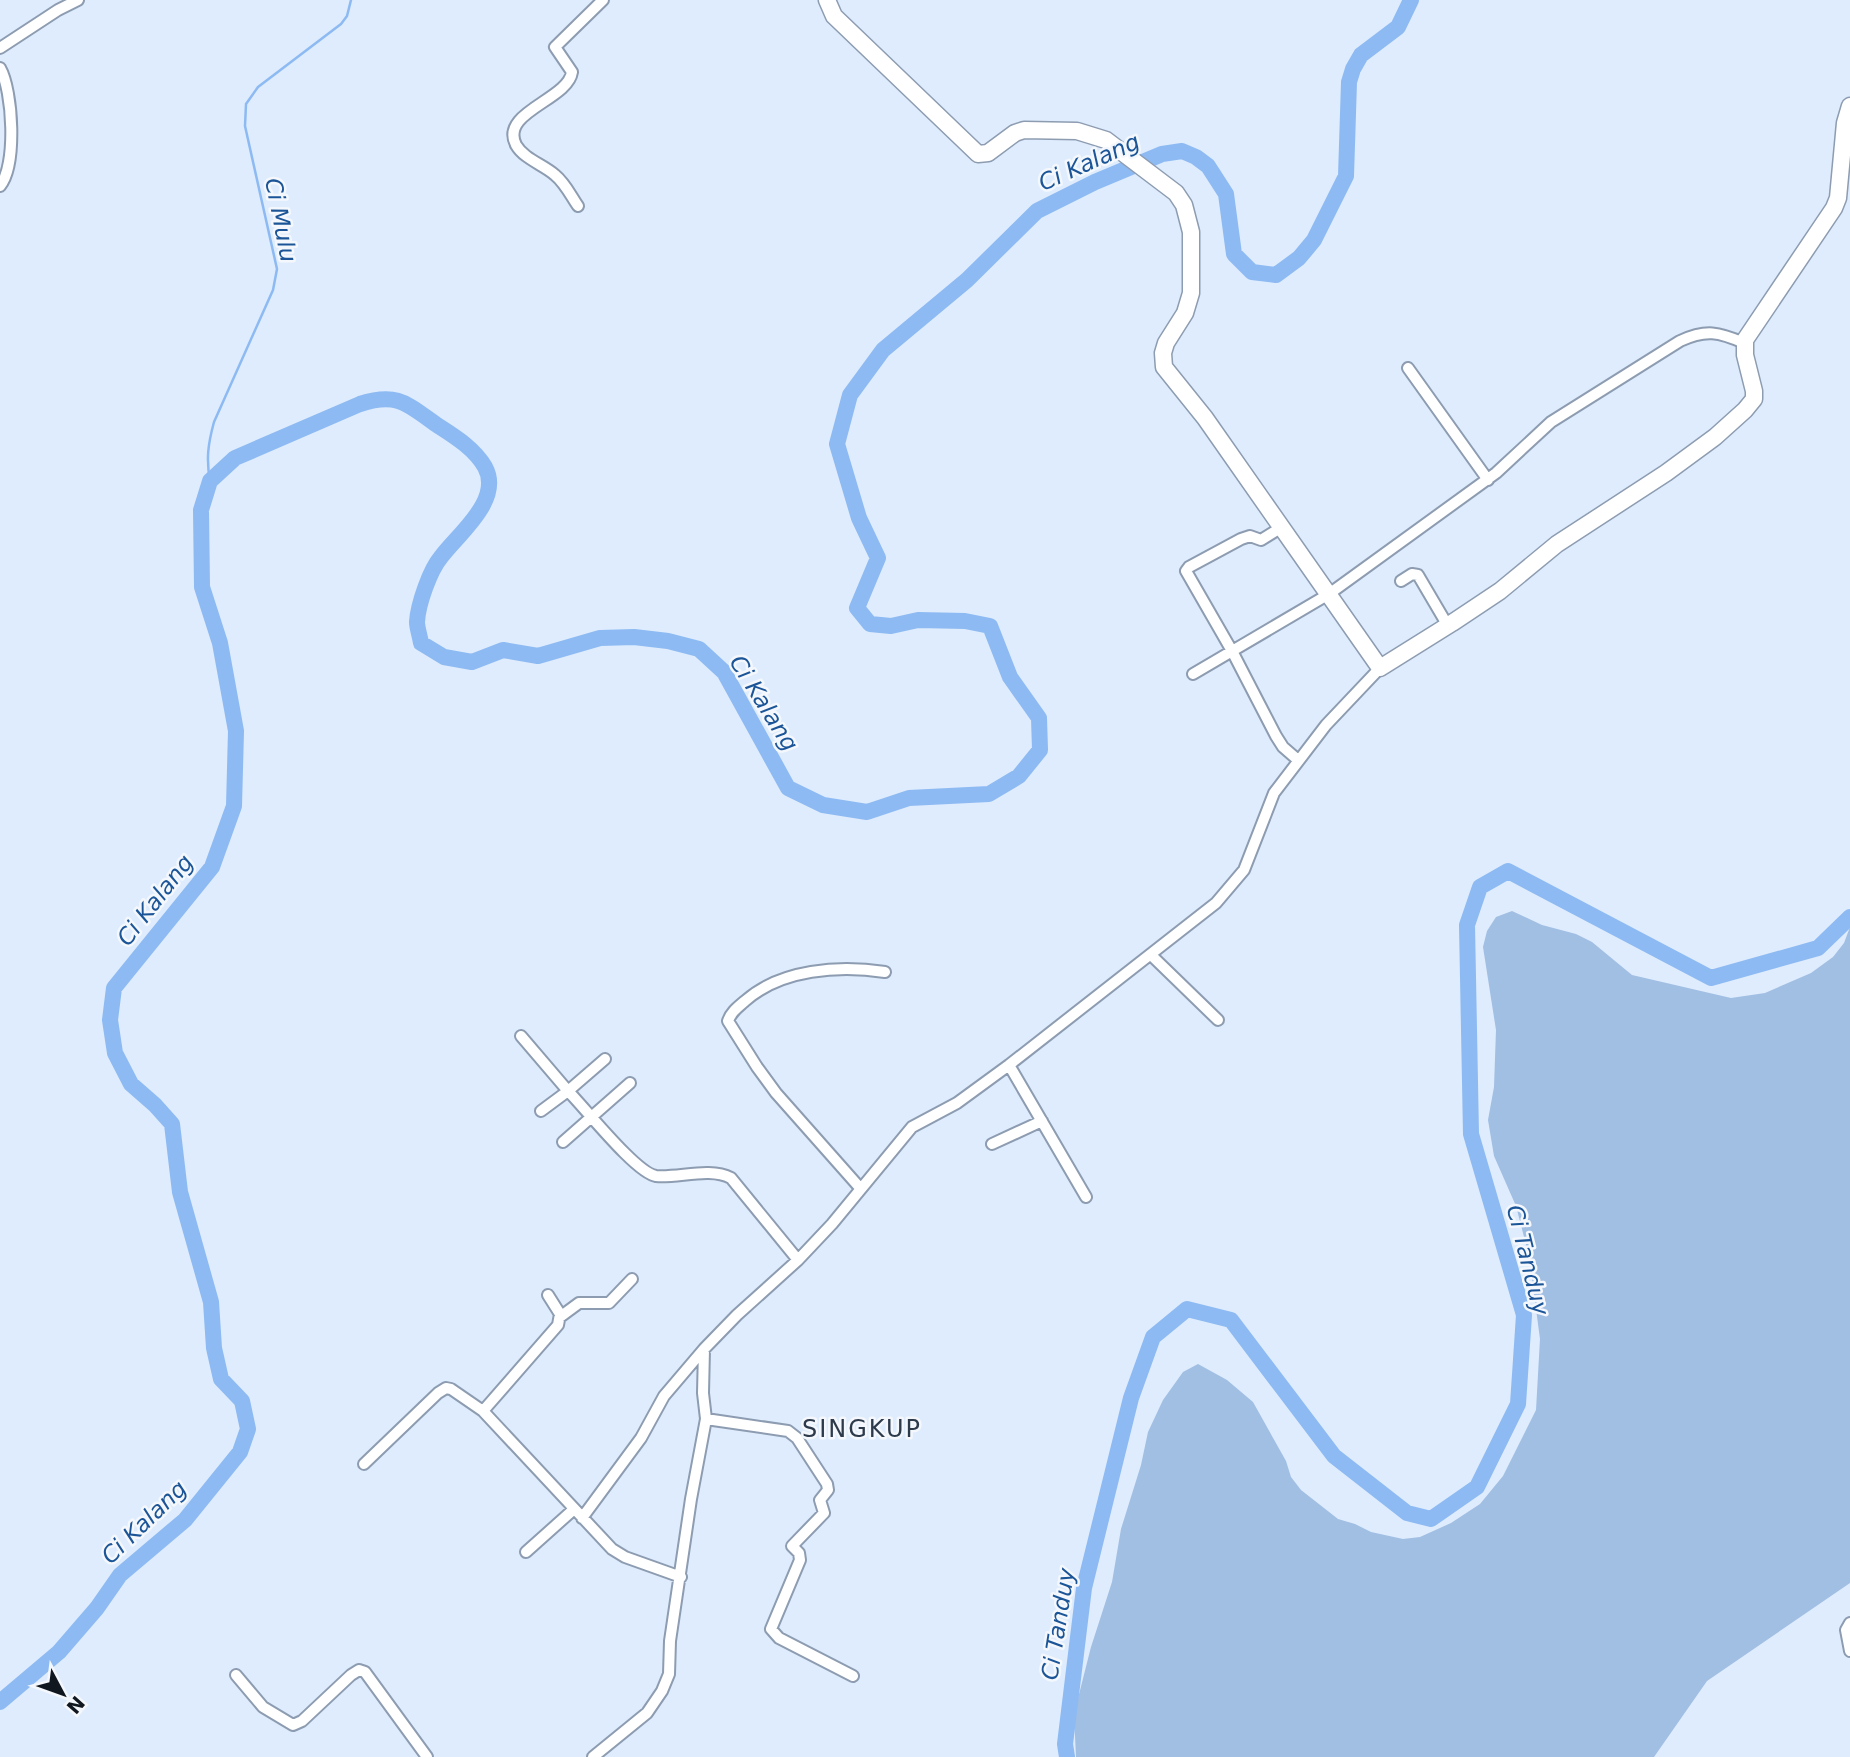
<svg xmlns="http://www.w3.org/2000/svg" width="1850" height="1757" font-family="'DejaVu Sans',sans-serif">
<rect width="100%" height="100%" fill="#deecfd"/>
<path fill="#a1bee3" d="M1512 911 1542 925 1576 934 1592 942 1632 975 1731 998 1765 993 1811 973 1833 957 1844 943 1850 927V1583L1707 1681 1654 1757H1076L1074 1714 1091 1647 1112 1582 1121 1529 1141 1465 1148 1432 1163 1400 1183 1372 1198 1364 1227 1380 1253 1402 1286 1461 1291 1477 1301 1490 1338 1519 1355 1524 1371 1532 1403 1539 1420 1537 1451 1523 1480 1504 1503 1476 1536 1410 1540 1339 1529 1256 1516 1206 1494 1156 1488 1120 1494 1087 1496 1030 1483 947 1487 931 1496 917Z"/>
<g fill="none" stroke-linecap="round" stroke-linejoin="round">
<path stroke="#8dbaf2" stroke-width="2.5" d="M210 481C206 459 208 444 214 422L273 290 277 269 245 126 246 104 258 87 341 24 347 16 351 0"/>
<path stroke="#8dbaf2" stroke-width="16" d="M0 1702 59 1652 97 1608 120 1575 185 1520 240 1452 248 1429 242 1401 221 1379 214 1348 211 1302 180 1192 172 1124 155 1105 131 1084 115 1053 110 1020 114 988 212 867 234 806 236 731 220 643 202 587 201 510 210 481 235 458 360 404C398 392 407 404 437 425 454 436 474 448 485 467 503 500 458 534 441 557 430 570 418 604 417 622 417 628 420 636 421 643L444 657 472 662 503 650 538 656 600 638 634 637 668 641 699 649 724 672 788 788 823 805 867 812 909 798 989 794 1019 776 1040 750 1039 718 1010 677 990 626 965 621 918 620 891 626 870 624 857 608 878 558 859 518 837 444 850 395 883 350 967 280 1037 211 1095 182 1162 154 1182 151 1196 157 1208 166 1226 194 1234 254 1252 272 1276 275 1299 258 1314 240 1346 176 1349 82 1353 69 1361 55 1398 27 1411 0
M1067 1757 1065 1744 1084 1588 1131 1398 1153 1337 1187 1309 1231 1320 1334 1456 1407 1513 1431 1519 1477 1487 1518 1404 1524 1315 1471 1134 1467 925 1480 887 1508 871 1711 978 1818 948 1850 917"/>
<defs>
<path id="street" d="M0 48 58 10 78 0
M0 68C13 91 17 165 0 186
M578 206C571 196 565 183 555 175 544 165 524 159 516 145 499 112 568 100 572 72L555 47 603 0
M1408 368 1488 480
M1282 527 1261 540 1250 536 1241 539 1189 567 1186 571 1232 651 1276 736 1283 747 1298 760
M1401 581 1412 574 1418 575 1448 626
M1193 674 1329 594 1496 473 1551 422 1680 341C1706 329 1719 332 1744 343
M1151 955 1218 1020
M521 1036 568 1091 541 1111
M605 1059 568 1091C585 1108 636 1173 656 1176 679 1178 710 1167 731 1178L798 1260
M1009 1065 1086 1197
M563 1142 630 1083
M992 1144 1042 1121
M861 1189 776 1093 757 1067 728 1021C731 1012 738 1007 745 1001 781 969 839 965 885 972
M560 1317 579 1303H609L632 1279
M483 1411 558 1325 560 1314 548 1295
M706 1419 788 1431 797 1438 827 1484 828 1490 820 1500 824 1513 792 1546 799 1553 800 1560 771 1629 779 1638 853 1676
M364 1464 438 1393 446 1388 451 1389 483 1411 612 1549 625 1557 681 1577
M582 1518 641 1438 664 1396 704 1349
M526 1552 573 1510
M1850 1623 1846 1630 1850 1651
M236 1675 263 1707 293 1725 302 1721 351 1675 359 1670 365 1672 427 1757
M593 1757 647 1713 662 1691 669 1674 670 1641 691 1499 706 1419 703 1393 704 1349 737 1315 798 1260 832 1224 912 1127 957 1103 1009 1065 1216 903 1244 870 1274 793 1326 725 1380 668"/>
<path id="secondary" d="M827 0 834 16 978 154 988 153 1015 133 1024 130 1077 131 1106 140 1176 193 1184 205 1191 232V293L1185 313 1166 343 1163 353 1164 367 1205 418 1380 668 1452 623 1500 591 1557 544 1666 473 1715 437 1745 410 1754 399V391L1745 355V340L1834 208 1838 198 1845 123 1850 106"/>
</defs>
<use href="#street" stroke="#8d9cb1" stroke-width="14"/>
<use href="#secondary" stroke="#8d9cb1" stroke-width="19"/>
<use href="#street" stroke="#fff" stroke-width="10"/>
<use href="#secondary" stroke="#fff" stroke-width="16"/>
</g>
<g text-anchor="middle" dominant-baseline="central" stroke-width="5" stroke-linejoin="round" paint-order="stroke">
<g font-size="23" font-style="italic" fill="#1b5598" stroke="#f4f8fc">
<text transform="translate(1089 162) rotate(-24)">Ci Kalang</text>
<text transform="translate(281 220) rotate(79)">Ci Mulu</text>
<text transform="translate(764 703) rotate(58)">Ci Kalang</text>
<text transform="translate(155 900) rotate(-52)">Ci Kalang</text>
<text transform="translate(1528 1260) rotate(76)">Ci Tanduy</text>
<text transform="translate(144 1522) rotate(-44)">Ci Kalang</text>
<text transform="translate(1058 1624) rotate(-81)">Ci Tanduy</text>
</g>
<g font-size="24" letter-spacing="2" fill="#2d3a4c" stroke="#f4f8fc">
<text x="862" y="1429">SINGKUP</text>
</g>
</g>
<g transform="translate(63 1694) rotate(131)" stroke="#f4f8fc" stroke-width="5" paint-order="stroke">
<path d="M0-5L12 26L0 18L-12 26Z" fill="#11171f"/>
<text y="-10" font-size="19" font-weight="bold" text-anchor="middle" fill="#11171f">N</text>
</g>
</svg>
